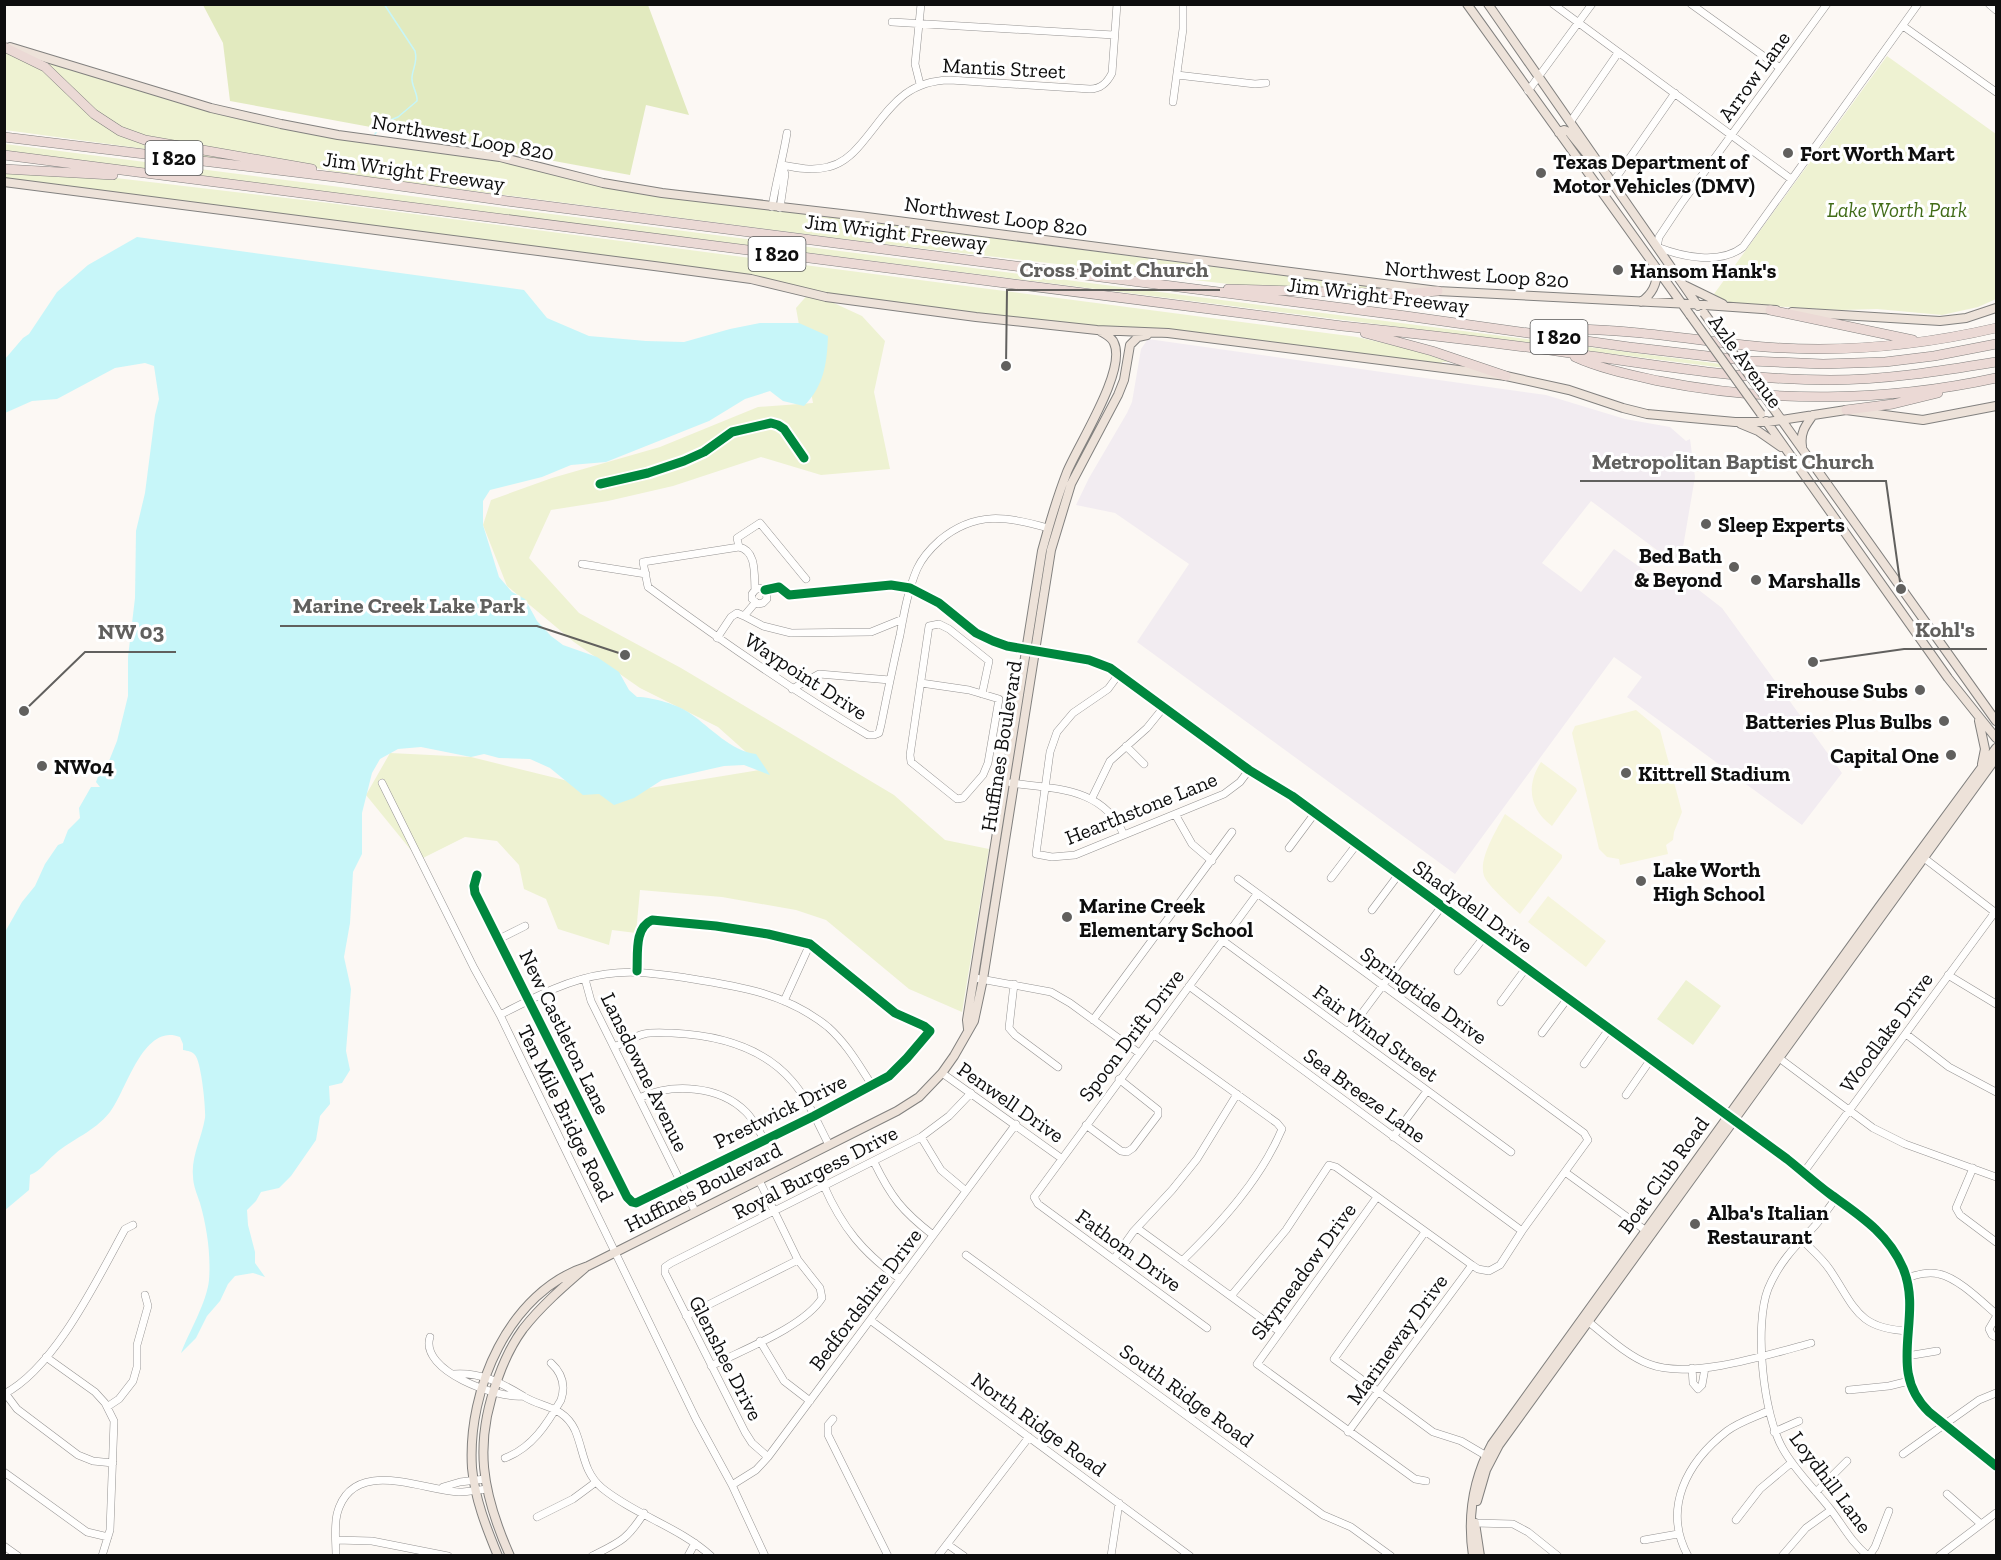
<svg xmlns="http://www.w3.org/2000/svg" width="2001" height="1560" font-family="'Zilla Slab',serif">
<rect width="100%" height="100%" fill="#fcf8f4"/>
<path fill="#f2ecf1" d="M1148 339 1546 395 1625 419 1670 427 1686 441 1690 439 1695 477 1682 553 1680 557 1669 559 1591 501 1542 563 1581 592 1614 549 1667 586 1669 584 1678 585 1682 581 1686 580 1722 608 1842 773 1802 825 1627 697 1642 677 1614 657 1455 874 1137 642 1189 564 1115 513 1076 505 1089 478 1127 413 1132 402 1141 349Z"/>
<path fill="#eef2d2" d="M5 50 34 64 116 131 263 165 5 130Z
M1887 56 1996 134V299L1978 307 1942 315 1877 309 1840 310 1732 304 1714 294Z
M40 60 210 112 277 128 355 142 504 162 674 197 1386 289 1237 285 858 241 357 176 134 133 107 120Z
M5 144 1721 364 1725 368 5 152Z
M5 171 82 174 329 203 1357 337 1414 350 1449 362H1442L1441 365 1152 328 1068 325 981 314 5 179Z
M810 292 862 316 885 341 874 392 890 469 821 475 761 457 673 486 608 501 551 510 529 558 579 613 681 668 894 795 945 840 989 849 962 1012 909 989 826 920 796 910 722 897 640 890 636 933 612 930 609 945 558 929 546 899 524 889 519 865 497 841 465 837 419 860 366 795 390 753 471 757 564 780 607 795 765 769 718 727 640 688 574 642 507 586 483 525 491 500 552 478 660 447 758 407 813 403 796 308Z
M1686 980 1721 1006 1693 1045 1657 1019Z"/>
<path fill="#e2eabf" d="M203 5H648L689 115 646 105 630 175 230 101 223 43Z"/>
<path fill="#f6f5dc" d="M1636 710 1660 730 1682 812 1674 832 1673 840 1666 845 1668 854 1620 865 1619 859 1607 857 1599 849 1572 733 1575 726Z
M1541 762 1576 788 1577 791 1552 826C1529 809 1526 785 1541 762Z
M1505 814 1562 855V858L1520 914C1511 906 1488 886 1484 876 1478 859 1497 829 1505 814Z
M1548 896 1606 941 1586 967 1528 922Z"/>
<path fill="#c7f6f9" d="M137 237 524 290 547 318 589 336 646 341 684 342 730 329 760 323H799L828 336C827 363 824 386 804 406L783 401 770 391 745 399 709 421 606 462 571 465 542 477 490 490 483 501V525L499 577 512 592 525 599 537 621 551 636 563 645 597 657 619 672 629 690 637 697C653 697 679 705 691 714 711 728 731 751 756 754L770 775 744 765 724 766 662 780 634 798 614 805 599 794 583 795 550 768 530 759 499 758 484 754 471 757 421 747 398 749 380 759 372 773 362 813V854L353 872 350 923 344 957 351 989 346 1051 350 1070 342 1083 329 1086 330 1104 320 1116 316 1140 291 1176 279 1188 261 1192 256 1201 247 1210 248 1225 255 1252V1263L265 1277 253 1273 235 1276 228 1284 220 1301 207 1316 196 1338 181 1353C189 1332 207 1302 209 1280 211 1254 207 1228 200 1203 197 1194 193 1185 193 1176 191 1157 202 1137 205 1118 206 1108 201 1061 195 1055 192 1051 188 1051 183 1050V1044L180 1037C143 1022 126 1092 110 1112 93 1133 73 1138 55 1154 45 1162 42 1170 30 1175L29 1190 4 1211 5 932 22 902 35 886 45 864 58 845 63 843 68 830 80 818 79 808 91 787H100L96 782 99 774 107 766 117 741 128 696V657L135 598 136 531 145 493 155 415 159 399 154 366 145 363 115 368 57 399 32 401 5 413V359L23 338 29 334 57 292 88 265Z"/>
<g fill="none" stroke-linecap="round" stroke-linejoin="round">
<path stroke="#c7f6f9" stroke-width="1.5" d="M375 134 383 123 398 117 417 101C418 93 411 86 412 77 413 67 418 62 415 51L384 4"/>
<defs>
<path id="minor" d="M1553 4 1791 179
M1691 4 1780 68
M1989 4 1996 10
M892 22 1114 35
M1903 26 1996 92
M1177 75 1255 84 1266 83
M920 84 915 64 921 4
M1528 91 1592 4
M1173 102 1183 29V4
M1571 121 1618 53
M782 165C797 168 813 171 828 167 842 164 852 155 861 144 889 111 902 81 950 80L1090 89C1101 89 1107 83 1112 73L1117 4
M1613 182 1675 93
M772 207C776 181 783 158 787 133
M780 208 785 174 782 165
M1657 247C1683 257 1720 265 1743 247L1918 4
M1657 247 1659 237 1681 204 1827 4
M739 547 643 562 648 587C720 640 791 690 868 735H874L879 733 881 725C887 695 893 665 900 635 904 613 908 590 917 569 922 558 931 548 940 540 975 511 1007 516 1048 528
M739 547 737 538 760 523 806 579
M739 547C757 551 754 575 755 590L752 594V599L758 604 763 603 767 599 766 592 760 588 755 590
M582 564 646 574
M765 590 779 587 789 595 891 585 910 588 939 603 976 633 993 641 1007 646 1089 660 1110 668 1249 770 1292 796 1787 1159C1801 1170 1815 1183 1830 1194 1859 1215 1888 1233 1903 1268 1924 1318 1885 1370 1929 1412L1996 1466
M744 616 763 626 791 633 871 632 903 619
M717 638 731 617 737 613 744 616 755 603
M1119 674 1108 689 1073 713 1057 732 1050 752 1036 854 1052 857 1075 855 1224 794 1240 782 1249 770
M921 683 969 690 999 699 988 763 983 775 963 798 957 799 911 762 910 755 929 626 939 624 949 629 989 661 982 694
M792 689 819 674 890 680
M1126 746 1144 764
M382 783 474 968 500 1015 696 1419 732 1485 765 1556
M1011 783C1055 789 1103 787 1124 835
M1092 798 1110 761 1147 728 1164 707
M1175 814 1192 844 1212 861
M1289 848 1315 813
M1924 858 1996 913
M477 875 474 886 475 893 627 1197 632 1202 636 1203 814 1116 889 1076 907 1058 930 1031 924 1026 895 1013 810 944 768 934 716 926 652 920C634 928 638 954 637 971
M1331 878 1357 844
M1372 910 1399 874
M499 939 525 926
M1222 940 1511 1152
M1458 971 1484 937
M1948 975 1996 1004
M975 978 1051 992 1070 1003 1139 1053
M585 979 591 1001 695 1211
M1014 984 1009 1028 1015 1035 1058 1067
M1189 986 1522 1231
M784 1001 810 944
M1501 1002 1526 968
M500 1015C533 998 568 979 606 974 634 970 660 974 687 978 738 986 786 993 828 1027 847 1044 858 1064 872 1085
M1093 1020 1232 832
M1348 1032 1442 906
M1542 1033 1568 998
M1153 1034 1277 1123 1282 1129C1261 1179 1221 1223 1182 1261
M1906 1034 1949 1067 1996 1092
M614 1047C624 1043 634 1036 644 1034 652 1032 663 1033 672 1033 716 1035 762 1046 792 1081 808 1099 818 1124 829 1145
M1779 1058 1873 1128 1905 1144 1996 1177
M1584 1064 1609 1029
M942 1073 1061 1158
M1626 1095 1651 1059
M639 1098C672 1083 719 1085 746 1112 754 1120 758 1130 764 1139
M1086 1125 1121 1151 1127 1152 1133 1148 1158 1115V1110L1119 1079
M921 1137 941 1170 966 1191
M1393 1137 1427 1091
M874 1162C891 1197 902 1211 933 1235
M1973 1168 1956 1208 1960 1215 1996 1242
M1565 1172 1645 1230
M1804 1172 1995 912
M824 1186C842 1227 863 1253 900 1279
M1377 1197 1257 1364 1415 1479 1426 1481
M1836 1198C1828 1209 1820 1221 1811 1230 1793 1248 1778 1265 1768 1289 1754 1325 1763 1415 1783 1449 1796 1472 1815 1489 1831 1510 1843 1526 1852 1543 1868 1556
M1137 1228 1280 1332
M1425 1232 1334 1359 1433 1432 1461 1441 1490 1458
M1801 1239C1811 1249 1822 1258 1830 1270 1855 1307 1857 1329 1909 1331
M966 1255 1323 1515 1351 1527 1391 1556
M1114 1259 1133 1232 1172 1190 1197 1159 1237 1094
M1906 1278C1916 1275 1928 1271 1939 1274 1958 1278 1981 1301 1996 1314
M1231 1296 1286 1230 1329 1165 1336 1167 1472 1265 1478 1269 1489 1271 1500 1265 1522 1231 1588 1140 1584 1133 1238 879
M686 1316 798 1260
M1996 1317 1989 1329 1992 1335 1996 1337
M1585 1319C1603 1333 1627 1356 1649 1364 1690 1380 1768 1355 1811 1343
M870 1320 1190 1556
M1207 1328 1038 1204 1034 1197 1257 894
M430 1337C419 1371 498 1399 523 1396
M760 1341 784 1381 810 1401
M1907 1356 1937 1351
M46 1357 95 1392 105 1403 114 1421 110 1530 102 1556
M711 1366C742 1350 804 1327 822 1298L820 1288 798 1260 759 1180
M1692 1368 1693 1383 1698 1389 1702 1385 1705 1368
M454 1374C480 1372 502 1383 523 1396 541 1408 563 1405 575 1430 584 1451 583 1472 602 1488 635 1515 679 1527 711 1556
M1849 1390 1889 1386 1909 1381
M5 1393 17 1409 78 1455 93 1461 113 1463
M4 1394C55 1368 98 1278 125 1229L133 1225
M107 1407 119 1399 133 1381 137 1367V1345L148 1306 145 1295
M833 1419 828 1425V1435L888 1556
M1348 1432 1472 1265
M1774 1432 1799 1421
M1903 1454 1979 1400 1996 1393
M768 1457 752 1443 745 1432 665 1273V1267L671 1263 921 1137 949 1116 971 1093
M505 1458C532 1448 547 1424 561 1400 566 1385 562 1373 551 1363
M4 1472 87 1532 108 1537
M732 1485 756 1470 768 1457 1016 1124
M443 1487 460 1482 485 1479
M1816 1492 1847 1461
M1947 1494 1981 1524
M537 1517 573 1499 596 1482
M1736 1520 1760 1489 1791 1463
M1475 1523 1513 1524 1528 1532 1558 1556
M336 1540 372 1541 448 1556
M1644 1540 1678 1534
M947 1544 964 1556
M4 1546 18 1556
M336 1556C336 1542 334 1527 337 1514 352 1456 421 1490 459 1492 468 1492 478 1490 487 1489
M592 1556C620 1542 627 1540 644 1513
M688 1556 695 1543
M938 1556 1029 1437
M1111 1556 1119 1503
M1688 1556C1662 1508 1687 1462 1727 1431 1739 1422 1755 1417 1768 1411
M1782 1556 1806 1528 1831 1510
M1869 1556 1875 1547 1889 1511
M1939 1556 1996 1513"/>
<path id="major" d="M1467 4 1690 315
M1488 4 1698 306
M10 47 211 108 281 124 338 135 500 157 603 183 662 193 859 216 1438 291 1690 304 1776 310
M1559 133 1564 130 1569 132 1590 158
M4 182 662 267 751 279 826 297 976 317 1097 330 1168 333 1506 376 1569 390 1623 408 1647 414 1735 422H1768L1846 410 1923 420 1996 406
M1686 286 1723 304
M1641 302C1652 294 1657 285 1657 271
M1792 312 1940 321 1966 318 1996 308
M1773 408 1996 721
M1766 421 1948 678 1996 738
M1741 424 1758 431 1781 447
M1802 446C1800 433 1805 426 1813 415
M1979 721 1985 749 1982 764
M968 1029 967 1020 1042 551C1049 525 1057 498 1067 472 1078 445 1127 370 1114 343 1112 337 1105 334 1100 331
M1477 1501 1486 1470 1499 1445 1996 758
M1475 1523 1480 1556
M498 1556C486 1527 475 1499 472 1468 467 1390 509 1291 588 1266L897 1111 919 1097 942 1073 954 1056 974 1021 983 979 1051 550 1071 484 1118 395 1124 380 1130 345 1138 337 1147 335
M510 1556C482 1493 473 1444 498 1378 504 1361 512 1344 523 1329 541 1306 563 1287 585 1268
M1473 1556C1467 1516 1473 1479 1492 1444L1879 907 1996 748"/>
<path id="highway" d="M4 47 45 67 94 114 120 131 145 140 312 169
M4 137 343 178 507 201 1406 316 1629 347 1751 361 1823 364 1885 362 1934 356 1996 344
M4 155 1342 326C1421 334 1499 343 1577 354 1661 366 1745 380 1830 380 1885 380 1941 371 1996 362
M4 169 113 175
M1228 289 1402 294 1438 291
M1770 310 1913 340
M1536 330C1549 328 1563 329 1576 329 1634 330 1687 339 1744 345 1828 354 1914 347 1996 328
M1365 333 1432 351 1506 376
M1575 357C1601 369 1632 375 1659 381 1770 403 1886 402 1996 378
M1846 410 1893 404 1938 393"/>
</defs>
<use href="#minor" stroke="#959392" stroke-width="8"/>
<use href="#major" stroke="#82817f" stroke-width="10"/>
<use href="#highway" stroke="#82817f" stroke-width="10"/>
<use href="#minor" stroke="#fffefd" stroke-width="7"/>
<use href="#major" stroke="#ede2d9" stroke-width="8"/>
<use href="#highway" stroke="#ebd9d5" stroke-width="9"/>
<defs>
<path id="major-bridge" d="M1704 313 1773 408
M1690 315 1761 414"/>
</defs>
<use href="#major-bridge" stroke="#82817f" stroke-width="10" stroke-linecap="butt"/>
<use href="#major-bridge" stroke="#ede2d9" stroke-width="8"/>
<defs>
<path id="cycleway" d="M600 484 648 473 684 461 704 452 732 432 771 423 778 425 784 429 804 458
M765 590 779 587 789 595 891 585 910 588 939 603 976 633 993 641 1007 646 1089 660 1110 668 1249 770 1292 796 1787 1159C1801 1170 1815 1183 1830 1194 1859 1215 1888 1233 1903 1268 1924 1318 1885 1370 1929 1412L1996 1466
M477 875 474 886 475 893 627 1197 632 1202 636 1203 814 1116 889 1076 907 1058 930 1031 924 1026 895 1013 810 944 768 934 716 926 652 920C634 928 638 954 637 971"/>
</defs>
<use href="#cycleway" stroke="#fff" stroke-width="13"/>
<use href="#cycleway" stroke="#00873e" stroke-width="9"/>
</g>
<g fill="#61605e" stroke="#fff" stroke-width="2">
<circle cx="1788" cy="153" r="6"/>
<circle cx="1541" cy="173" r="6"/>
<circle cx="1618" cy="270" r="6"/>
<circle cx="1706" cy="524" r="6"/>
<circle cx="1734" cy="567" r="6"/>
<circle cx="1756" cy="580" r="6"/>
<circle cx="1920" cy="690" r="6"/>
<circle cx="1944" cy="721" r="6"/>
<circle cx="1951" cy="755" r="6"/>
<circle cx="42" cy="766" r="6"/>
<circle cx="1626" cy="773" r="6"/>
<circle cx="1641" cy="881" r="6"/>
<circle cx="1067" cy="917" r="6"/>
<circle cx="1695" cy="1224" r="6"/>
</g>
<g text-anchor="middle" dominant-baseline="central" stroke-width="6" stroke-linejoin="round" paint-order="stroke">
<g fill="#fff" stroke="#565656" stroke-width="1.5">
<rect x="145.5" y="141" width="57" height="34" rx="4.5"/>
<rect x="748.5" y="237" width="57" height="34" rx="4.5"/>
<rect x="1530.5" y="320" width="57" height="34" rx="4.5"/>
</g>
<g font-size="20" font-weight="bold" fill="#0e0e0e">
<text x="174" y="158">I 820</text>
<text x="777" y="254">I 820</text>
<text x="1559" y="337">I 820</text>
</g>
<g font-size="21" fill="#0e0e0e" stroke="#fff">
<text transform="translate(1004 68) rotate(3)">Mantis Street</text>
<text transform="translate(1754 76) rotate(-54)">Arrow Lane</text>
<text transform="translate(463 137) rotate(10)">Northwest Loop 820</text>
<text transform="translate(414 171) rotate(8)">Jim Wright Freeway</text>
<text transform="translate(996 216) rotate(8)">Northwest Loop 820</text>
<text transform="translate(896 232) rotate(7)">Jim Wright Freeway</text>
<text transform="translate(1477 274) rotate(4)">Northwest Loop 820</text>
<text transform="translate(1378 295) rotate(7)">Jim Wright Freeway</text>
<text transform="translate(1746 361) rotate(54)">Azle Avenue</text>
<text transform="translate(806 676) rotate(33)">Waypoint Drive</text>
<text transform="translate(1001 746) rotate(-81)">Huffines Boulevard</text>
<text transform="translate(1141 808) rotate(-22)">Hearthstone Lane</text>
<text transform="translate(1473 906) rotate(36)">Shadydell Drive</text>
<text transform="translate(1424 995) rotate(36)">Springtide Drive</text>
<text transform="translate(565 1032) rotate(64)">New Castleton Lane</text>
<text transform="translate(1886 1032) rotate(-54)">Woodlake Drive</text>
<text transform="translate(1376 1033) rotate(36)">Fair Wind Street</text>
<text transform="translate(1131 1035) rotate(-53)">Spoon Drift Drive</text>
<text transform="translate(645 1072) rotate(64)">Lansdowne Avenue</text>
<text transform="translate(1365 1095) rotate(36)">Sea Breeze Lane</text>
<text transform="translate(1011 1102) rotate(35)">Penwell Drive</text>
<text transform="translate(780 1111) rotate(-26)">Prestwick Drive</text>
<text transform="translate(566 1113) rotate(64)">Ten Mile Bridge Road</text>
<text transform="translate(815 1172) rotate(-27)">Royal Burgess Drive</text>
<text transform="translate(1663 1175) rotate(-54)">Boat Club Road</text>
<text transform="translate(703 1187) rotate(-27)">Huffines Boulevard</text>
<text transform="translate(1129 1250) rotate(36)">Fathom Drive</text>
<text transform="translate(1303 1271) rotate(-54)">Skymeadow Drive</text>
<text transform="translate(865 1299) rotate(-53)">Bedfordshire Drive</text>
<text transform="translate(1397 1339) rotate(-54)">Marineway Drive</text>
<text transform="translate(726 1358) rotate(63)">Glenshee Drive</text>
<text transform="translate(1187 1395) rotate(36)">South Ridge Road</text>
<text transform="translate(1039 1424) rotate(36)">North Ridge Road</text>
<text transform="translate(1831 1482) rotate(53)">Loydhill Lane</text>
</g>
<g font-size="21" font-weight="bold" fill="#0e0e0e" stroke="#fff" text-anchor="start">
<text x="1800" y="153">Fort Worth Mart</text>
<text x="1553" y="161">Texas Department of<tspan x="1553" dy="24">Motor Vehicles (DMV)</tspan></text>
<text x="1630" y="270">Hansom Hank's</text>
<text x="1718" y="524">Sleep Experts</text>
<text x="1722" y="555" text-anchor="end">Bed Bath<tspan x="1722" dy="24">&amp; Beyond</tspan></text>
<text x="1768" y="580">Marshalls</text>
<text x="1908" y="690" text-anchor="end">Firehouse Subs</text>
<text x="1932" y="721" text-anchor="end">Batteries Plus Bulbs</text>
<text x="1939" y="755" text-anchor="end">Capital One</text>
<text x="54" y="766">NW04</text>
<text x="1638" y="773">Kittrell Stadium</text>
<text x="1653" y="869">Lake Worth<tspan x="1653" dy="24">High School</tspan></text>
<text x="1079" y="905">Marine Creek<tspan x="1079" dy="24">Elementary School</tspan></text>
<text x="1707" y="1212">Alba's Italian<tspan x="1707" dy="24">Restaurant</tspan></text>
</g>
<g font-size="21" font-style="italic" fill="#426c19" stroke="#fff">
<text x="1897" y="209">Lake Worth Park</text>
</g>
</g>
<path fill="none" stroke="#61605e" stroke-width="2" d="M1006 366L1007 290H1220M1901 589L1886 481H1580M625 655L537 626H280M1813 662L1904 649H1987M24 711L85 652H176"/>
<g fill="#61605e" stroke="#fff" stroke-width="2">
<circle cx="1006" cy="366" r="6"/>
<circle cx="1901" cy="589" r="6"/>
<circle cx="625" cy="655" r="6"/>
<circle cx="1813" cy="662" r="6"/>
<circle cx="24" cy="711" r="6"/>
</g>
<g font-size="22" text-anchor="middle" font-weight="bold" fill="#61605e" stroke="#fff" stroke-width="6" stroke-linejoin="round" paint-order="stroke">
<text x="1114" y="277">Cross Point Church</text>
<text x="1733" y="469">Metropolitan Baptist Church</text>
<text x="409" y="613">Marine Creek Lake Park</text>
<text x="1945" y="637">Kohl's</text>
<text x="131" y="639">NW 03</text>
</g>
<rect width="2001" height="1560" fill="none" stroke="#0e0e0e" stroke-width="12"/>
</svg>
